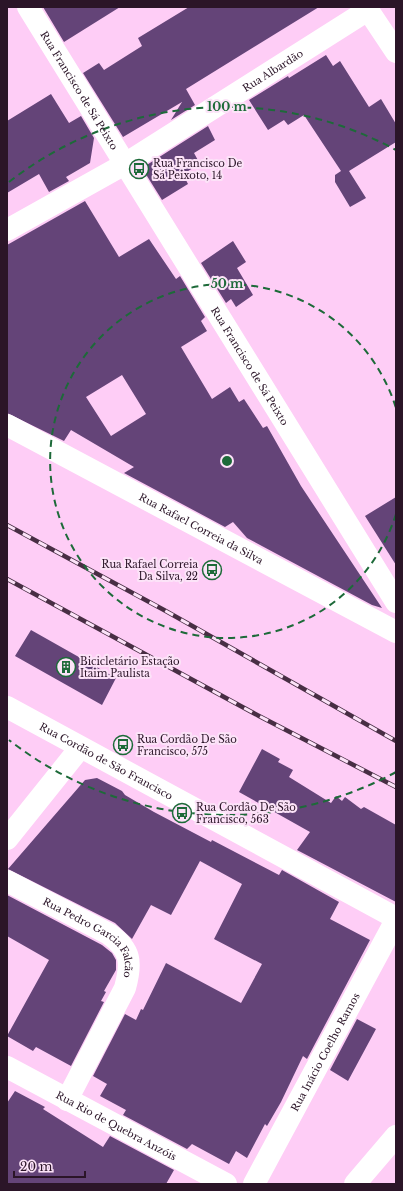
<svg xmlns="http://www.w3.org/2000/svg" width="403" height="1191" font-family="'Libre Baskerville',serif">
<rect width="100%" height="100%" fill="#fecdf6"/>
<path fill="#644478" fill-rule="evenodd" d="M43 7H120L64 42Z
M189 7H319L186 89 195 105 171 120 182 102 123 137 83 73 99 63 104 70 142 46 138 38Z
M326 55 333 66 340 61 369 107 381 99 396 124V142L349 171 366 198 350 207 335 182V175L341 171 304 115 288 125 284 120 268 130 249 100 288 76 289 78Z
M51 94 69 123 81 116 94 138 90 163 66 177 69 181 49 192 39 174 7 193V121Z
M208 126 215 140 194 153 200 164 183 174 188 184 162 200 142 168Z
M85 201 119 257 149 239 176 279 180 276 205 317 201 321 207 331 181 347 212 399 230 387 239 402 244 399 263 428 267 426 301 486 382 608 372 605 247 538 233 522 225 527 124 473 134 467 71 430 64 441 7 413V245ZM122 375 146 414 111 436 86 397Z
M233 241 246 262 237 268 253 295 236 307 231 299 226 303 201 263Z
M396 497V565L365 516Z
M31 630 116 678 102 705 15 656Z
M262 749 280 759 278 762 293 770 289 777 331 803 336 796 342 801 345 797 361 809 364 807 396 825V902L297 850 310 832 239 792Z
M97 778 122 791 125 795 154 812 211 842 212 840 279 875 282 870 339 902 330 919 370 940 307 1059 303 1056 281 1102 267 1126 265 1124 247 1158 236 1151 229 1164 192 1144 187 1149 123 1115 126 1110 100 1096 107 1084 93 1076 125 1014 136 1020 141 1009 143 1010 166 963 241 1003 262 964 214 939 242 884 200 861 171 915 151 905 132 939 115 923 8 869 85 780Z
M7 895 102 945 112 953 116 960V970L104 991 106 992 101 1001 104 1002 71 1066 36 1047 33 1051 7 1036 49 960 7 936Z
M357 1019 376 1029 348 1081 330 1070Z
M15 1091 45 1107 43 1109 103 1147 110 1136 174 1170 166 1184H7V1103Z"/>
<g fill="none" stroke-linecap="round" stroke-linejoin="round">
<g stroke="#fff" stroke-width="22">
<path id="s1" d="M28 7 396 602"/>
<path id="s2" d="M7 230 125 164 368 10"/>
<path id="s3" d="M7 425 396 632"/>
<path id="s4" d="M7 707 396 918"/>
<path d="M7 839 80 748"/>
<path id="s5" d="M7 881 109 934C131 950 132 962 125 988L67 1100"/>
<path id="s6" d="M7 1067 226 1184"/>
<path id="s7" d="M254 1184 396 920"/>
<path d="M355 1184 396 1136"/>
</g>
<path stroke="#fff" stroke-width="22" d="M366 7 396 52"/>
<defs>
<path id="rail" d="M7 525 164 610 396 741
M7 579 259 716 396 787"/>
</defs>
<use href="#rail" stroke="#482e44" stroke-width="4.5"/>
<use href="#rail" stroke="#fce3f8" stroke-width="3" stroke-dasharray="9" stroke-linecap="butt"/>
</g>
<g fill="none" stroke="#1d6a39" stroke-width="2" stroke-dasharray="7 5">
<path d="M396 514A177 177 0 1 1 396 408"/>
<path d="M396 772A354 354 0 0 1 9 740M9 182A354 354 0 0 1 396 150"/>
</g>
<defs>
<symbol id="bus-ring" viewBox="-11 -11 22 22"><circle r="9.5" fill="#fce3f8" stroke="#1d6a39" stroke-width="1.5"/><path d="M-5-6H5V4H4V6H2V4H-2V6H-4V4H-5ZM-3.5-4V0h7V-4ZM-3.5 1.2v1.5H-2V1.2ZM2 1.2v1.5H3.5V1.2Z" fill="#1d6a39"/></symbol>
<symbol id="building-ring" viewBox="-11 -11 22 22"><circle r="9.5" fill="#fce3f8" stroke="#1d6a39" stroke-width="1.5"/><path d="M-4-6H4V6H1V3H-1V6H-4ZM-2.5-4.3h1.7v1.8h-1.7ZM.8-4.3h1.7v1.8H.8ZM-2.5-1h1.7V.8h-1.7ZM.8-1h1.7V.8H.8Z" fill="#1d6a39"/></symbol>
</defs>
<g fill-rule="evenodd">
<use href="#bus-ring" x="128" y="158" width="22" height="22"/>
<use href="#bus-ring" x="201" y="559" width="22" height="22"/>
<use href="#building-ring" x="55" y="656" width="22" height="22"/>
<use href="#bus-ring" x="112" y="734" width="22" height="22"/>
<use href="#bus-ring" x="171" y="802" width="22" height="22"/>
</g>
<g text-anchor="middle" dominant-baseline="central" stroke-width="4" stroke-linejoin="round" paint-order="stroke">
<g font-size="10" fill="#2b1528" stroke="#fce3f8">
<text stroke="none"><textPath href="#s2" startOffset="310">Rua Albardão</textPath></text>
<text stroke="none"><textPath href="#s1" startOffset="98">Rua Francisco de Sá Peixto</textPath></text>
<text stroke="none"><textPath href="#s1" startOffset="422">Rua Francisco de Sá Peixto</textPath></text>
<text stroke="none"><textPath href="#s3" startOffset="220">Rua Rafael Correia da Silva</textPath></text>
<text stroke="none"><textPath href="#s4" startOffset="113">Rua Cordão de São Francisco</textPath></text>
<text stroke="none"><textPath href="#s5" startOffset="104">Rua Pedro Garcia Falcão</textPath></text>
<text stroke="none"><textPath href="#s7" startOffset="150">Rua Inácio Coelho Ramos</textPath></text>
<text stroke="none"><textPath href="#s6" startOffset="124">Rua Rio de Quebra Anzóis</textPath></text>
</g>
<g font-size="10" fill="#2b1528" stroke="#fce3f8" text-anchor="start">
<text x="153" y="163">Rua Francisco De<tspan x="153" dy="12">Sá Peixoto, 14</tspan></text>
<text x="198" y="564" text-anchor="end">Rua Rafael Correia<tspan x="198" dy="12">Da Silva, 22</tspan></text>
<text x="80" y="661">Bicicletário Estação<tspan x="80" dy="12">Itaim Paulista</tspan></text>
<text x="137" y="739">Rua Cordão De São<tspan x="137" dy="12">Francisco, 575</tspan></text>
<text x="196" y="807">Rua Cordão De São<tspan x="196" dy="12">Francisco, 563</tspan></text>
</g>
</g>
<circle cx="227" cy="461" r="6" fill="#1d6a39" stroke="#fce3f8" stroke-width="2"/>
<g font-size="12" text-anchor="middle" font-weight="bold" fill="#1d6a39" stroke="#fce3f8" stroke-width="4" stroke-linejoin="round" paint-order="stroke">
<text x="227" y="111">100 m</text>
<text x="227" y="288">50 m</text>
</g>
<rect width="403" height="1191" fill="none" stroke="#2b1528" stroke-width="16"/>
<path d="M14 1171v6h71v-6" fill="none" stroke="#2b1528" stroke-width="2"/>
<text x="20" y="1171" font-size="12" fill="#2b1528" stroke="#fce3f8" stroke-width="3" paint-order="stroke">20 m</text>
</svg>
